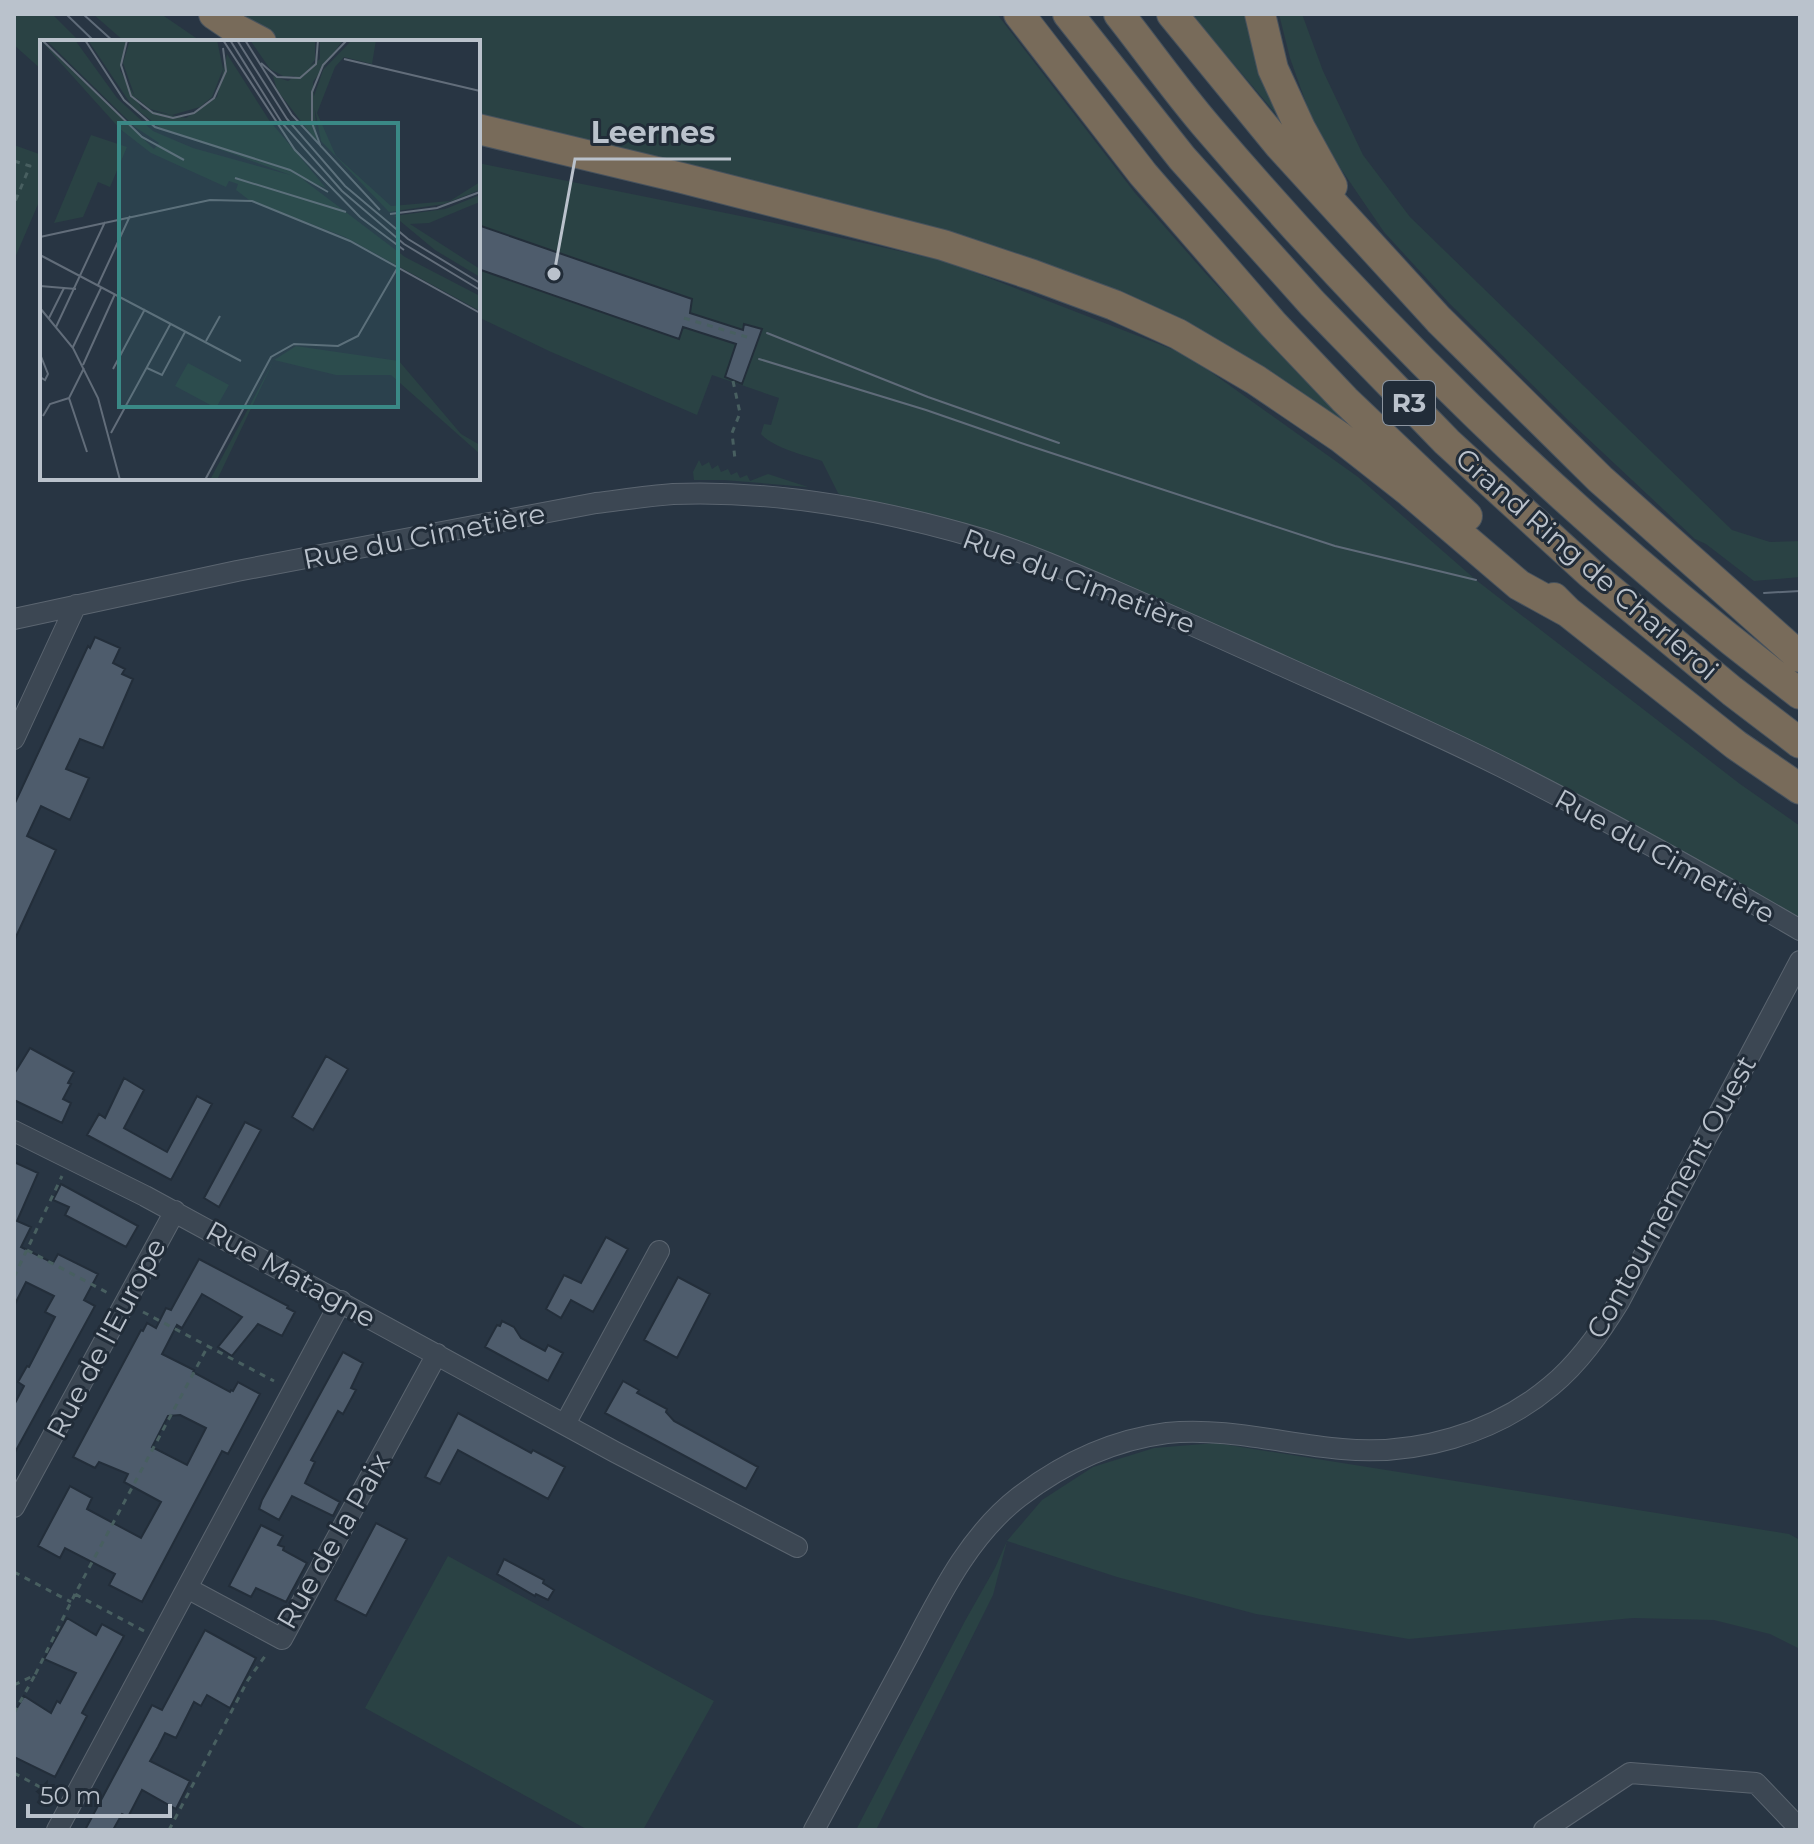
<svg xmlns="http://www.w3.org/2000/svg" width="1814" height="1844" font-family="Montserrat,sans-serif">
<rect width="100%" height="100%" fill="#283543"/>
<path fill="#2a4244" d="M14 14H52L80 42H42V70L14 45Z
M93 14H161L202 42H125Z
M238 14H997L1135 193 1207 275 1345 422 1271 372 1188 325 478 116V42H286L274 37Z
M1193 14H1248L1287 127 1203 28Z
M1279 14H1302L1323 71 1363 155 1410 217 1732 530 1770 542 1800 541V577L1754 581 1706 544 1695 539 1568 420 1449 303 1384 232 1341 169 1311 117 1290 58Z
M14 145 42 155V195L14 260Z
M478 163 770 222 948 262 1187 355 1358 477 1476 580 1740 784 1800 826V921L1467 740 1291 658 1060 558 847 499 838 493 822 461C804 455 773 448 761 434L764 424 771 425 779 398 712 375 697 415 549 351 478 317Z
M699 460 702 466 709 462 712 469 718 465 721 472 728 469 731 475 737 472 740 478 747 475 750 481 768 474 808 487 724 480H694L693 472Z
M1216 1443 1789 1534 1800 1540V1649L1770 1634 1714 1620 1633 1618 1409 1639 1256 1614 1117 1577 1007 1541 993 1595 876 1830H856L965 1621 995 1568 1007 1541 1042 1500 1093 1467 1154 1448Z
M448 1556 714 1701 643 1830H588L365 1708Z"/>
<path fill="#4e5c6c" stroke="#232e3a" stroke-width="2" fill-rule="evenodd" d="M478 225 692 299 690 313 743 330 744 324 762 329 742 384 725 377 736 344 683 327 679 339 478 269Z
M95 637 120 648 113 663 125 669 122 674 133 679 103 748 80 739 66 769 89 778 70 820 41 806 27 836 56 850 14 941V805L88 646 90 648Z
M30 1048 74 1072 68 1083 71 1084 63 1099 71 1103 62 1123 14 1100V1074Z
M326 1056 348 1069 313 1130 292 1117Z
M124 1078 144 1090 124 1128 167 1152 197 1096 212 1104 171 1180 87 1135 99 1114 105 1118Z
M245 1122 261 1130 219 1207 204 1198Z
M14 1162 38 1173 17 1221 31 1227 21 1247 53 1263 58 1254 98 1274 84 1300 95 1306 14 1454V1405L24 1386 18 1382 27 1366 29 1367 55 1317 45 1312 54 1296 26 1282 14 1306Z
M61 1184 138 1226 126 1247 65 1215 69 1207 53 1200Z
M606 1237 628 1249 593 1312 571 1300 561 1318 546 1309 564 1275 581 1283Z
M199 1259 288 1306 287 1308 295 1312 282 1336 258 1324 232 1356 218 1347 242 1317 202 1294 182 1328 177 1325 162 1354 194 1370 193 1372 230 1392 231 1390 233 1391 238 1382 260 1394 228 1454 222 1451 142 1602 109 1585 115 1574 65 1548 60 1558 38 1546 70 1486 92 1498 87 1509 141 1538 161 1502 124 1482 128 1474 99 1462 95 1468 73 1457 141 1330 143 1331 147 1323 156 1328 166 1308 171 1310ZM180 1415 206 1428 187 1465 152 1447 168 1416Z
M678 1277 710 1294 677 1358 644 1340Z
M502 1321 514 1327 521 1338 545 1351 548 1345 563 1353 548 1381 485 1347 497 1325 500 1326Z
M343 1352 363 1363 351 1388 356 1390 343 1414 338 1411 327 1431 311 1460 315 1462 305 1483 340 1502 333 1516 292 1496 279 1520 259 1509 262 1500Z
M623 1381 639 1390 637 1393 667 1409 666 1412 674 1421 758 1467 746 1489 605 1413Z
M458 1413 531 1453 533 1450 565 1467 548 1499 458 1450 440 1484 425 1477Z
M376 1523 407 1539 366 1616 335 1600Z
M261 1525 283 1536 278 1545 284 1547 283 1550 307 1563 286 1602 256 1588 251 1597 229 1586Z
M504 1559 544 1580 543 1583 554 1590 548 1600 536 1594 535 1596 497 1574Z
M67 1618 96 1635 102 1624 124 1636 82 1713 87 1716 55 1777 14 1757V1713L24 1696 51 1713 57 1701 60 1703 76 1673 44 1659Z
M205 1630 256 1658 230 1708 207 1695 201 1706 194 1702 176 1738 165 1733 158 1747 150 1761 190 1781 176 1809 142 1790 128 1817 122 1814 113 1830H85L152 1705 162 1710Z"/>
<g fill="none" stroke-linecap="round" stroke-linejoin="round">
<defs>
<path id="minor" d="M14 619 237 571 596 503C621 500 647 496 673 494 776 490 884 510 982 539 1026 553 1068 571 1110 589 1168 614 1225 640 1283 666 1356 699 1430 731 1502 767 1603 818 1702 873 1800 930
M14 739 76 605
M14 1131 145 1196 615 1452 797 1547
M565 1424 659 1251
M14 1507 175 1211
M187 1588 282 1639 437 1354
M57 1830 341 1301
M814 1830C845 1773 875 1717 906 1660 937 1602 966 1538 1019 1497 1062 1464 1113 1440 1167 1433 1226 1427 1284 1444 1342 1449 1415 1456 1494 1434 1551 1386 1579 1363 1600 1333 1619 1302L1800 961
M1544 1830 1630 1773 1756 1783 1800 1829"/>
<path id="highway" d="M214 14 236 29 261 42
M1019 14 1143 174 1273 324 1345 400 1467 516
M1068 14 1182 158 1312 303 1447 442 1590 573 1732 691 1800 743
M1119 14C1149 52 1177 92 1209 129 1386 336 1583 529 1800 694
M1172 14 1280 146 1439 320 1600 479 1800 657
M1260 14 1273 69 1300 128 1332 186
M478 129 682 178 943 245 1033 275 1114 305 1178 334 1256 380 1340 437 1410 492 1519 585 1568 612
M1554 598 1568 612 1736 745 1800 789"/>
</defs>
<use href="#minor" stroke="#5b6570" stroke-width="22"/>
<use href="#highway" stroke="#47525d" stroke-width="32"/>
<path stroke="#485f60" stroke-width="3" stroke-dasharray="6 6" stroke-linecap="butt" d="M14 161 30 166 14 204
M684 318 747 337
M733 381 740 413 732 433 735 459
M27 1250 108 1293
M14 1277 62 1176
M143 1312 274 1381
M14 1572 71 1602
M144 1631 75 1594 208 1346
M14 1685 35 1675 75 1594
M14 1713 35 1675
M14 1773 53 1794
M169 1830 248 1680 268 1652"/>
<use href="#minor" stroke="#3c4753" stroke-width="20"/>
<use href="#highway" stroke="#786b5a" stroke-width="30"/>
<path stroke="#5f6b79" stroke-width="2" d="M66 14 95 42
M83 14 114 42
M767 333 928 397 1059 443
M759 359 926 410 1027 445 1335 546 1476 580
M1764 593 1800 591"/>
</g>
<g text-anchor="middle" dominant-baseline="central" stroke-width="6" stroke-linejoin="round" paint-order="stroke">
<rect fill="#212c38" stroke="#8c95a0" stroke-width="2" x="1383" y="381" width="52" height="44" rx="6"/>
<g font-size="26" font-weight="bold" fill="#bac2cc">
<text x="1409" y="403">R3</text>
</g>
<g font-size="28" fill="#bac2cc" stroke="#212c38">
<text transform="translate(424 536) rotate(-11)">Rue du Cimetière</text>
<text transform="translate(1587 564) rotate(41)">Grand Ring de Charleroi</text>
<text transform="translate(1079 581) rotate(21)">Rue du Cimetière</text>
<text transform="translate(1665 856) rotate(29)">Rue du Cimetière</text>
<text transform="translate(1671 1197) rotate(-61)">Contournement Ouest</text>
<text transform="translate(291 1274) rotate(29)">Rue Matagne</text>
<text transform="translate(106 1338) rotate(-62)">Rue de l'Europe</text>
<text transform="translate(333 1541) rotate(-60)">Rue de la Paix</text>
</g>
</g>
<g transform="translate(40 40)">
<rect width="440" height="440" fill="#283543"/>
<path d="M0 0 114 109 119 103 95 87 6 0H35L77 58 113 91 153 108 261 138 365 217 440 256V271L305 197 209 160 196 150 198 144 189 141 186 147 111 113 80 89ZM48 0H86L80 30 102 69 146 78 177 57 187 14 229 80 286 148 121 88 92 66ZM90 0H177L183 29 172 57 160 67 132 75 110 69 95 57 83 23ZM210 0H275V20L262 35 245 37 230 29ZM280 0H303L273 42 277 102 237 50 233 36 248 41 280 19ZM312 0H336L332 24 304 17 295 27 277 73 296 116 351 166 410 161 440 142V150L404 164 349 172 281 101 273 59 283 30ZM51 95 87 107 70 147 58 142 43 177 14 183ZM440 155V162L425 168 389 183 370 184 440 229V237L395 210 354 176 405 169ZM256 306 359 321 421 394 440 405V414L351 335H296L234 320 177 440 171 438 234 320ZM148 323 189 345 176 368 135 346Z" fill="#2a4244"/>
<path fill="none" stroke="#626d7a" stroke-width="2" d="M2 0 102 97 144 120M45 0 84 60 115 87 250 130 288 152M87 0 81 25 91 56 113 73 133 78 154 73 174 58 186 31 183 8M183 0 255 110 320 177 364 210M190 0 242 83 302 151 364 204 440 250M197 0 247 79 305 146 368 199 440 243M205 0 252 75 340 170M304 19 440 51M221 23 237 37 260 38 276 24 278 0M281 107 272 83V52L283 25 307 0M195 138 306 172M350 174 397 168 440 152M0 197 170 160 212 161 310 201 440 273M0 215 201 321M58 245 90 176M0 246 36 249M0 268 33 308 58 358 80 440M9 278 24 248M16 287 65 182M166 301 180 276M33 307 61 248M0 314 8 334 5 340 0 337M43 325 75 254M44 328 29 358 47 412M107 328 122 335 145 292M73 329 105 269M3 376 10 364 29 358M71 393 131 283M165 440 231 317 254 304 298 306 318 296 358 227"/>
<path fill="#3a8986" fill-opacity="0.15" stroke="#3a8986" stroke-width="4" d="M79 83H358V367H79Z"/>
<rect width="440" height="440" fill="none" stroke="#bac2cc" stroke-width="4"/>
</g>
<path fill="none" stroke="#bac2cc" stroke-width="3" d="M554 274L575 159H731"/>
<circle fill="#bac2cc" stroke="#212c38" stroke-width="3" cx="554" cy="274" r="8"/>
<g font-size="30" text-anchor="middle" font-weight="bold" fill="#bac2cc" stroke="#212c38" stroke-width="6" stroke-linejoin="round" paint-order="stroke">
<text x="653" y="143">Leernes</text>
</g>
<rect width="1814" height="1844" fill="none" stroke="#bac2cc" stroke-width="32"/>
<path d="M28 1804v12h142v-12" fill="none" stroke="#bac2cc" stroke-width="4"/>
<text x="40" y="1804" font-size="24" fill="#bac2cc" stroke="#212c38" stroke-width="6" paint-order="stroke">50 m</text>
</svg>
